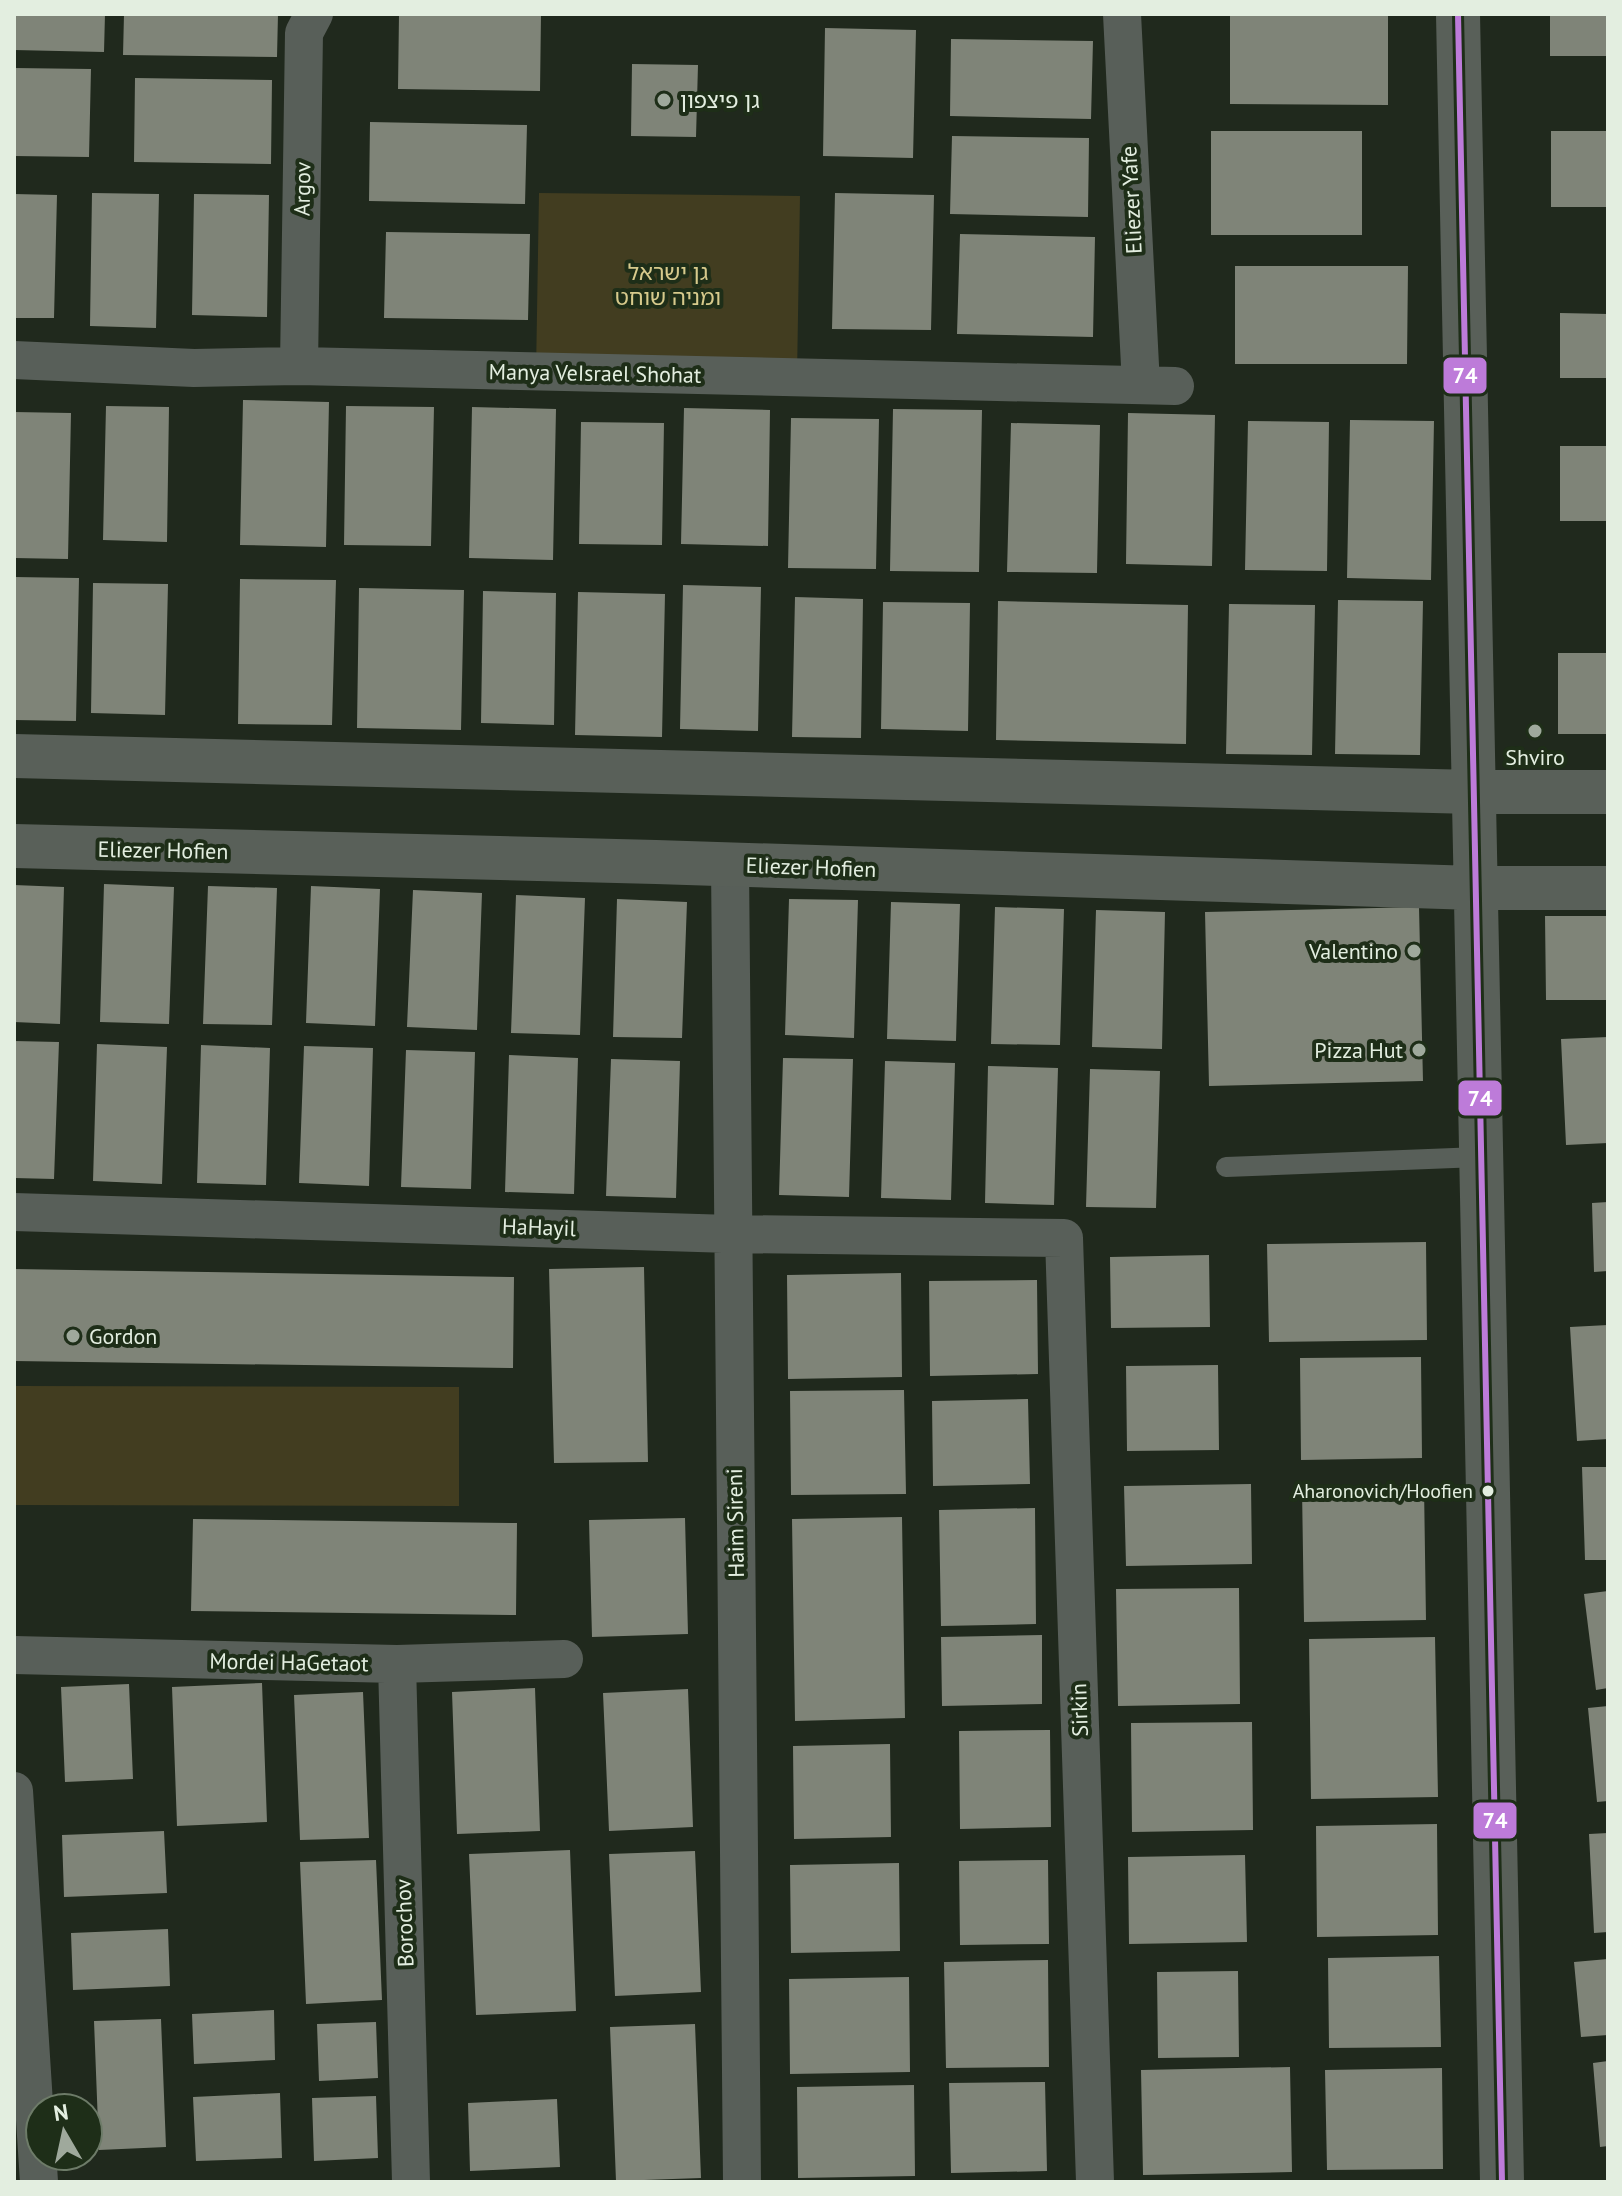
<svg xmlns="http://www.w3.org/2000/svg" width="1622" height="2196" font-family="'PT Sans','Noto Sans Hebrew',sans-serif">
<rect width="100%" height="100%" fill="#20291d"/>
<path fill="#423d20" d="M539 193 800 196 797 376 536 373Z
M14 1386 459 1387V1506L14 1505Z"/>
<path fill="#7f8478" d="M14 14H105L104 52 14 50Z
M124 14H278L277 57 123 55Z
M399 14H541L540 91 398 89Z
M1230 14H1388V105L1230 104Z
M1550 14H1608V56H1550Z
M825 28 916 30 913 158 823 156Z
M951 39 1093 41 1091 119 950 116Z
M632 64 698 65 696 137 631 136Z
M14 68 91 69 89 157 14 156Z
M135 78 272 80 271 164 134 162Z
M370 122 527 125 525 204 369 201Z
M1211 131H1362V235H1211Z
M1551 131H1608V207H1551Z
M952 136 1089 138 1088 217 950 214Z
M92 193 159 194 156 328 90 326Z
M835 193 934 195 931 330 832 329Z
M14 194 57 195 54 318H14Z
M194 194 269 195 267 317 192 315Z
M386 232 530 234 528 320 384 318Z
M960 234 1095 237 1093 337 957 334Z
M1235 266H1408L1407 364H1235Z
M1560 313 1608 314V378H1560Z
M243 400 329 402 326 547 240 545Z
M106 406 169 407 167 542 103 540Z
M346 406 434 407 431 546 344 545Z
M472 407 556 409 553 560 469 558Z
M684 408 770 410 768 546 681 544Z
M893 409 982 410 979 572 890 571Z
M14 412 71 413 68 559 14 558Z
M1128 413 1215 415 1212 566 1126 564Z
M791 418 879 419 876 569 788 568Z
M1350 420 1434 421 1431 580 1347 578Z
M1248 421 1329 422 1327 571 1245 570Z
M581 422 664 423 662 545 579 544Z
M1011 423 1100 425 1097 573 1007 572Z
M1560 446H1608V521H1560Z
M14 577 79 578 76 721 14 720Z
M240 579 336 580 332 725 238 724Z
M93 583 168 584 165 715 91 713Z
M683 585 761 587 758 731 680 729Z
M359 588 464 590 461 730 357 728Z
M483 591 556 593 554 725 481 723Z
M578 592 665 594 662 737 575 735Z
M795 597 863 599 861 738 792 737Z
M1338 600 1423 601 1420 755 1335 754Z
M998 601 1188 605 1186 744 996 740Z
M883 602 970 603 968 731 881 729Z
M1229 604 1315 605 1312 755 1226 754Z
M1558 653H1608V734H1558Z
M104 884 174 887 169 1024 100 1022Z
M14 885 64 887 60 1024 14 1022Z
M208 886 277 888 272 1025 203 1024Z
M311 886 380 889 375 1026 306 1023Z
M413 890 482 893 477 1030 407 1027Z
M516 895 585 898 580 1035 511 1033Z
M617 899 687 902 682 1038 613 1037Z
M789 899 858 900 854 1038 785 1035Z
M891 902 960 904 956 1041 887 1039Z
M995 907 1064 909 1060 1045 991 1044Z
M1419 907 1423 1081 1209 1086 1205 912Z
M1096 910 1165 912 1162 1049 1092 1047Z
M1545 916H1608V1000H1546Z
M1608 1037V1143L1566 1145 1561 1039Z
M14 1041 59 1042 54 1179 14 1178Z
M97 1044 167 1047 162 1184 93 1181Z
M201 1045 270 1048 266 1185 197 1183Z
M304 1046 373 1048 369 1186 299 1183Z
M406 1050 475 1052 471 1189 401 1187Z
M509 1055 578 1058 574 1194 505 1192Z
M783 1058 853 1059 849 1197 779 1195Z
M611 1059 680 1061 676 1198 606 1196Z
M885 1061 955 1063 951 1200 881 1198Z
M988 1066 1058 1068 1054 1205 985 1203Z
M1090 1069 1160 1071 1156 1208 1086 1207Z
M1608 1202V1271L1594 1272 1592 1203Z
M1426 1242 1427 1340 1269 1342 1267 1244Z
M1209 1255 1210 1327 1111 1328 1110 1257Z
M644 1267 648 1462 554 1463 549 1269Z
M14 1269 514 1277 513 1368 14 1361Z
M901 1273 902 1377 788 1379 787 1275Z
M1037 1280 1038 1374 930 1376 929 1281Z
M1608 1325V1439L1577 1441 1570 1327Z
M1421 1357 1422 1458 1301 1460 1300 1358Z
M1218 1365 1219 1450 1127 1451 1126 1366Z
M904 1390 906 1494 791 1495 790 1391Z
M1028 1399 1030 1484 933 1486 932 1401Z
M1582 1467H1608V1560H1585Z
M1251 1484 1252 1564 1126 1566 1124 1486Z
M1424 1486 1426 1620 1304 1622 1302 1487Z
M1035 1508 1036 1624 941 1626 939 1510Z
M902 1517 905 1718 795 1721 792 1519Z
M685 1518 688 1634 592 1637 589 1520Z
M193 1519 517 1523 516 1615 191 1611Z
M1239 1588 1240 1704 1118 1706 1116 1589Z
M1608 1591V1688L1596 1690 1584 1594Z
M1042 1635V1704L942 1706 941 1637Z
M1435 1637 1438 1797 1311 1799 1309 1639Z
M262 1683 267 1822 177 1826 172 1687Z
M129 1684 133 1779 65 1782 61 1687Z
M535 1688 540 1831 457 1834 452 1692Z
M688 1689 693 1827 609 1831 603 1693Z
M363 1692 369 1838 300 1840 294 1695Z
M1608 1706V1801L1597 1802 1588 1708Z
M1252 1722 1253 1830 1132 1832 1131 1723Z
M1050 1730 1051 1827 960 1829 959 1731Z
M890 1744 891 1837 794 1839 793 1746Z
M1437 1824 1438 1935 1317 1937 1316 1826Z
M164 1831 167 1893 64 1897 62 1835Z
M1608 1833V1932L1594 1933 1589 1834Z
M570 1850 576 2011 476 2015 469 1854Z
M695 1851 701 1992 615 1996 609 1854Z
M1245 1855 1247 1942 1129 1944 1128 1857Z
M376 1860 382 2000 306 2004 300 1862Z
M1048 1860 1049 1944 960 1945 959 1861Z
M899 1863 900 1951 791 1953 790 1865Z
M168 1929 170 1986 73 1990 71 1933Z
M1439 1956 1441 2047 1329 2048 1328 1958Z
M1608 1959V2035L1581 2037 1574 1962Z
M1048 1960 1049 2067 946 2068 944 1962Z
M1238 1971 1239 2057 1158 2058 1157 1972Z
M909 1977 910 2072 790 2074 789 1979Z
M274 2010 275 2060 194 2064 192 2014Z
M161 2019 166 2147 99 2150 94 2021Z
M376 2022 378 2078 319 2081 317 2024Z
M695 2024 701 2178 616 2181 610 2027Z
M1608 2061V2146L1600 2147 1593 2063Z
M1290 2067 1292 2172 1143 2175 1141 2070Z
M1442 2068 1443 2169 1327 2170 1325 2070Z
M1045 2082 1047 2171 951 2173 949 2083Z
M914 2085 915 2176 798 2178 797 2087Z
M280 2093 282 2158 196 2161 193 2097Z
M376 2096 378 2158 314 2161 312 2098Z
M557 2099 560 2167 470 2171 468 2103Z"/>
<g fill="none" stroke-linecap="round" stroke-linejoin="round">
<path stroke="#585f59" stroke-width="20" d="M1226 1167 1479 1157"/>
<path stroke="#585f59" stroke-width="38" d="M1122 14 1141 385
M14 360 194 368 299 366 1175 386
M299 366 304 33 314 14
M730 864 742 2182
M14 1212 731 1234 1064 1238 1095 2182
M14 1655 397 1664 564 1659
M397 1664 411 2182
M14 1791 39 2182"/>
<path stroke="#596059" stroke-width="44" d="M1458 14 1502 2182
M14 756 1474 792H1608
M14 846 656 862 1475 888H1608"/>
<defs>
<path id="bus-1" d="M1458 14 1502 2182"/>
</defs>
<use href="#bus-1" stroke="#1e2e18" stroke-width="12"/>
<use href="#bus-1" stroke="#bd7bd9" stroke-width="6"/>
</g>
<g fill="#9fa99c" stroke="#1e2e18" stroke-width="3">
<circle cx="664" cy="100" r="8"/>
<circle cx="1535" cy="731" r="8"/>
<circle cx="1414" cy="951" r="8"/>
<circle cx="1419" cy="1050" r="8"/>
<circle cx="73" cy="1336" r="8"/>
</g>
<circle fill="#e3eee0" stroke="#1e2e18" stroke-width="3" cx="1488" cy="1491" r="7"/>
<g text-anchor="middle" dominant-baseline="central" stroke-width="8" stroke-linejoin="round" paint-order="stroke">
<g font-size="20" fill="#e3eee0" stroke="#1e2e18" text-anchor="end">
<text x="1473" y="1491">Aharonovich/Hoofien</text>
</g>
<g font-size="22" fill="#e3eee0" stroke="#1e2e18" text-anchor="start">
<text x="680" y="100">גן פיצפון</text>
<text x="1535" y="757" text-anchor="middle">Shviro</text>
<text x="1398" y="951" text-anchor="end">Valentino</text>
<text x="1403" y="1050" text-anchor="end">Pizza Hut</text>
<text x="89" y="1336">Gordon</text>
</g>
<g font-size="22" fill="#e3eee0" stroke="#1e2e18">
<text transform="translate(302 189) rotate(-89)">Argov</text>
<text transform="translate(1131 200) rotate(-93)">Eliezer Yafe</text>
<text transform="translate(595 373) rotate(1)">Manya VeIsrael Shohat</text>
<text transform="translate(163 850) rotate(1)">Eliezer Hofien</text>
<text transform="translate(811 867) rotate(2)">Eliezer Hofien</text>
<text transform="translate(539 1227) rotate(2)">HaHayil</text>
<text transform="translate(735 1523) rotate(-91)">Haim Sireni</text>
<text transform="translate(289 1662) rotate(1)">Mordei HaGetaot</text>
<text transform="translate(1079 1710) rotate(-92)">Sirkin</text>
<text transform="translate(404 1923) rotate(-92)">Borochov</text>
</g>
<g font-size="22" fill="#d7ca8c" stroke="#1e2e18">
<text x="668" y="272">גן ישראל<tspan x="668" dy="25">ומניה שוחט</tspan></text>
</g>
</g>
<g stroke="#1e2e18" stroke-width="3">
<rect x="1442" y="356" width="46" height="39" rx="8" fill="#bd7bd9"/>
<rect x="1457" y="1079" width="46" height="38" rx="8" fill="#bd7bd9"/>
<rect x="1472" y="1801" width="46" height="39" rx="8" fill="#bd7bd9"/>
</g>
<g font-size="22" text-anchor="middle" font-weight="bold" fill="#fff">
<text x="1465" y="383">74</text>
<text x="1480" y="1106">74</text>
<text x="1495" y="1828">74</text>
</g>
<rect width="1622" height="2196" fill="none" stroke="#e3eee0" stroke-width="32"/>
<g transform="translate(64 2132) rotate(351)"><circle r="38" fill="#1e2e18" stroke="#6d7b68" stroke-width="2"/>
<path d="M0-6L14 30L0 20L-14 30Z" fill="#9fa99c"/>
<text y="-12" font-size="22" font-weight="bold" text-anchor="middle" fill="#e3eee0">N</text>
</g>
</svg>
